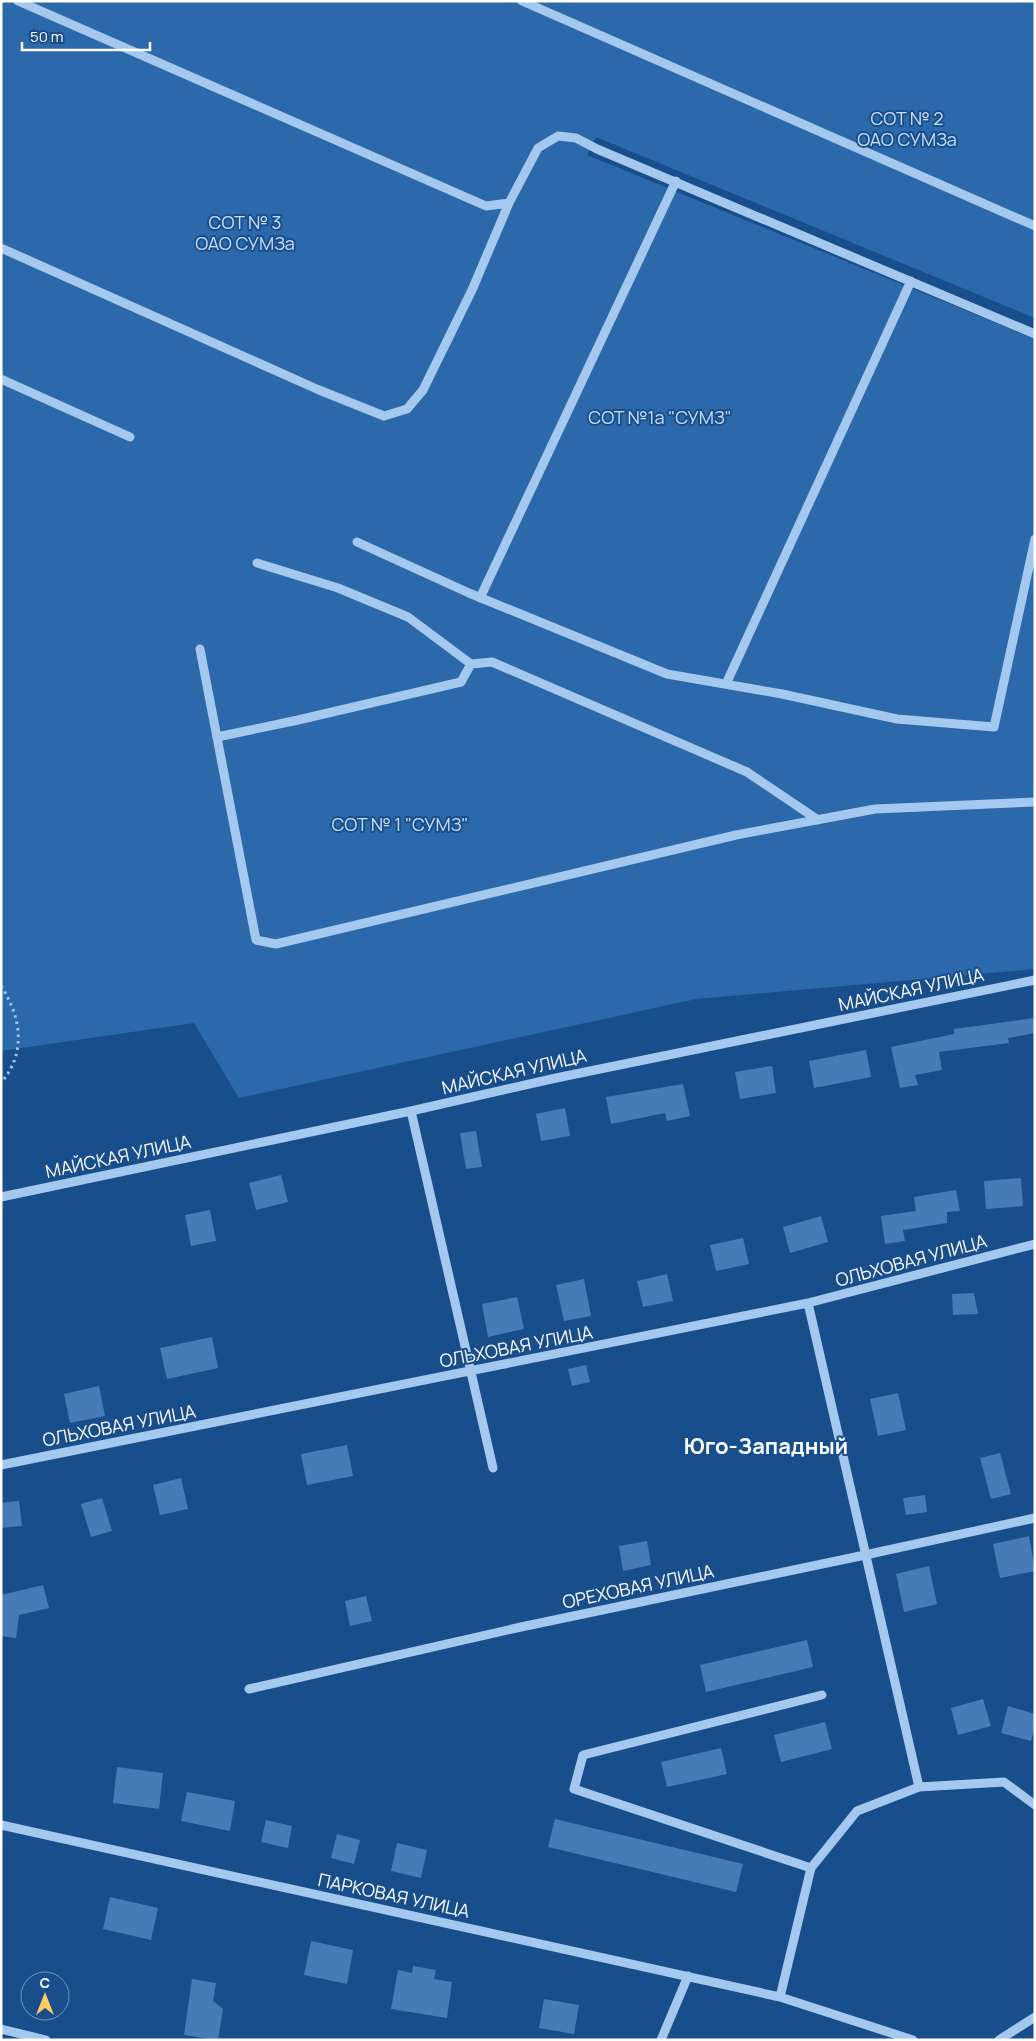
<svg xmlns="http://www.w3.org/2000/svg" width="1036" height="2041" font-family="Manrope,sans-serif">
<rect width="100%" height="100%" fill="#194e8d"/>
<path fill="#2c69ab" d="M1 1H1035V318L596 137 587 155 1035 339V969L696 999 239 1098 194 1023 1 1051Z"/>
<path fill="#457bb7" d="M1035 1018V1033L1008 1038 1009 1043 939 1052 942 1070 915 1075 918 1085 900 1088 891 1047 954 1034V1029Z
M866 1050 871 1077 814 1088 809 1061Z
M772 1066 776 1093 740 1099 735 1072Z
M683 1084 690 1116 667 1121 665 1113 611 1124 606 1097Z
M565 1108 570 1136 541 1141 536 1114Z
M476 1131 482 1167 466 1169 460 1133Z
M281 1175 288 1202 256 1210 249 1183Z
M1021 1178 1023 1206 986 1209 984 1181Z
M956 1190 960 1211 947 1212V1223L903 1230 905 1241 885 1244 881 1216 916 1211 914 1197Z
M210 1210 216 1241 191 1246 185 1215Z
M821 1216 828 1242 790 1253 783 1227Z
M743 1238 749 1264 716 1271 710 1245Z
M667 1274 673 1301 643 1307 637 1281Z
M584 1279 591 1316 564 1321 556 1285Z
M974 1293 978 1314 953 1315 952 1294Z
M517 1297 524 1329 488 1337 482 1304Z
M212 1337 218 1368 167 1379 160 1348Z
M586 1365 590 1382 572 1386 568 1369Z
M99 1386 105 1416 70 1423 64 1394Z
M898 1393 906 1430 878 1436 870 1399Z
M347 1445 353 1476 307 1485 301 1454Z
M1000 1453 1011 1494 991 1499 980 1458Z
M181 1478 188 1509 160 1515 153 1485Z
M925 1495 927 1512 906 1515 903 1498Z
M102 1498 112 1531 91 1537 81 1504Z
M19 1501 22 1526 1 1528V1503Z
M1029 1536 1035 1571 1000 1578 993 1544Z
M647 1541 651 1565 623 1571 619 1546Z
M929 1566 937 1604 904 1612 896 1574Z
M43 1585 49 1608 19 1615 16 1638 1 1636V1595Z
M366 1596 372 1621 350 1626 345 1601Z
M807 1640 813 1667 706 1692 700 1665Z
M983 1699 991 1726 958 1735 951 1708Z
M1008 1706 1035 1714V1727L1031 1741 1001 1733Z
M825 1722 832 1749 781 1762 774 1735Z
M721 1748 727 1774 667 1787 661 1762Z
M117 1767 163 1773 159 1809 113 1803Z
M187 1792 235 1801 230 1831 181 1821Z
M555 1819 743 1864 736 1892 548 1847Z
M266 1820 292 1826 288 1848 261 1842Z
M337 1834 360 1840 354 1864 331 1858Z
M397 1843 427 1850 421 1878 391 1871Z
M110 1897 158 1908 151 1940 103 1929Z
M311 1941 353 1950 347 1984 304 1975Z
M413 1966 436 1970 434 1979 452 1982 447 2018 391 2009 398 1970 412 1973Z
M192 1979 216 1983 213 2001 223 2009 218 2040 184 2035Z
M544 1999 579 2005 574 2034 539 2028Z"/>
<g fill="none" stroke-linecap="round" stroke-linejoin="round">
<path stroke="#a4c8ee" stroke-width="3" stroke-dasharray="2.5 4" stroke-linecap="butt" d="M1 986C21 1017 27 1052 1 1083"/>
<path stroke="#a4c8ee" stroke-width="9" d="M18 1 486 206 509 203
M522 1 1035 226
M1 248 319 390 384 416 407 409 423 390 472 290 509 203 538 148 558 136 576 138 597 149 1035 334
M1 379 130 437
M357 542 469 593 667 674 782 694 897 719 994 727 1035 539
M257 563 338 588 408 617 471 664 492 662 747 772 818 820
M480 598 676 181
M200 649 256 940 276 944 736 835 875 809 1035 802
M726 684 911 281
M217 737 298 720 461 682 471 664
M411 1111 493 1468
M1 1197 411 1111 556 1078 1035 980
M808 1303 919 1787
M1 1465 808 1303 1035 1244
M249 1689 521 1627 865 1555 1035 1518
M1 1825 780 1997 913 2040
M811 1868 574 1789 583 1755 822 1695
M780 1997 811 1868 857 1811 919 1787 1004 1782 1035 1805
M1 2029 46 2040
M661 2040 688 1976
M999 2040 1035 2017"/>
</g>
<g text-anchor="middle" dominant-baseline="central" stroke-width="4" stroke-linejoin="round" paint-order="stroke">
<g font-size="18" fill="#cbe1fa" stroke="#194e8d">
<text x="907" y="118">СОТ № 2<tspan x="907" dy="21">ОАО СУМЗа</tspan></text>
<text x="245" y="222">СОТ № 3<tspan x="245" dy="21">ОАО СУМЗа</tspan></text>
<text x="660" y="417">СОТ №1а "СУМЗ"</text>
<text x="400" y="824">СОТ № 1 "СУМЗ"</text>
</g>
<g font-size="18" fill="#fff" stroke="#194e8d">
<text transform="translate(911 989) rotate(-12)">МАЙСКАЯ УЛИЦА</text>
<text transform="translate(514 1071) rotate(-13)">МАЙСКАЯ УЛИЦА</text>
<text transform="translate(118 1156) rotate(-12)">МАЙСКАЯ УЛИЦА</text>
<text transform="translate(911 1260) rotate(-15)">ОЛЬХОВАЯ УЛИЦА</text>
<text transform="translate(516 1346) rotate(-11)">ОЛЬХОВАЯ УЛИЦА</text>
<text transform="translate(119 1425) rotate(-11)">ОЛЬХОВАЯ УЛИЦА</text>
<text transform="translate(638 1586) rotate(-12)">ОРЕХОВАЯ УЛИЦА</text>
<text transform="translate(394 1895) rotate(12)">ПАРКОВАЯ УЛИЦА</text>
</g>
<g font-size="22" font-weight="bold" fill="#fff" stroke="#194e8d">
<text x="766" y="1446">Юго-Западный</text>
</g>
</g>
<rect width="1036" height="2041" fill="none" stroke="#ffffff" stroke-width="5"/>
<g transform="translate(45 1996)"><circle r="24" fill="#194e8d" stroke="#7595bb"/>
<path d="M0-4L9 19L0 12L-9 19Z" fill="#ffce62"/>
<text y="-8" font-size="14" font-weight="bold" text-anchor="middle" fill="#ffffff">С</text>
</g>
<path d="M22 42v8h128v-8" fill="none" stroke="#ffffff" stroke-width="2.5"/>
<text x="30" y="42" font-size="15" fill="#ffffff" stroke="#194e8d" stroke-width="4" paint-order="stroke">50 m</text>
</svg>
